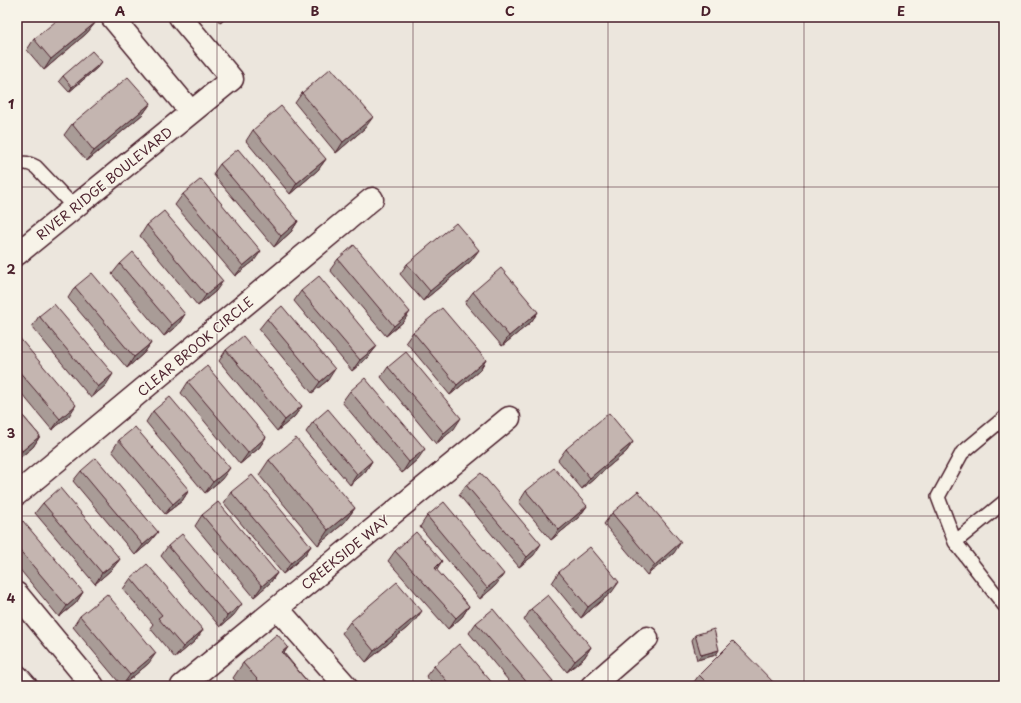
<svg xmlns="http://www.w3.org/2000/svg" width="1021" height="703" font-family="'Playpen Sans',sans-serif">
<rect width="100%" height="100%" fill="#ece6dd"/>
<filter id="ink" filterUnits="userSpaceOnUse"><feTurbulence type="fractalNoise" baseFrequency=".025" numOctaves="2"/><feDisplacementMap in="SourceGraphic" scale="8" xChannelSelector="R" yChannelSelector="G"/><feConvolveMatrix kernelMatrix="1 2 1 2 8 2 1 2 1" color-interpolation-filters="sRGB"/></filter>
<g filter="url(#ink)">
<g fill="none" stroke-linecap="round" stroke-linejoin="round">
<defs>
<path id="lane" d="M17 166C23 161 29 163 36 167L74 207
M1004 418 962 453 938 497 955 542 1004 605
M955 542 1004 502"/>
<path id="street" d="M112 17 191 112
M17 254 232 79 180 17
M17 494 372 199
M17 594 93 686
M277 608 346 686
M17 676 26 686
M182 686 509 418
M592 686 647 638"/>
</defs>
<use href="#lane" stroke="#4a1f2b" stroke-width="16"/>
<use href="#street" stroke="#4a1f2b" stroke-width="25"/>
<use href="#lane" stroke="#f7f3e8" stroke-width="13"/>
<use href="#street" stroke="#f7f3e8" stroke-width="22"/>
</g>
<path fill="#a99c97" stroke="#4a1f2b" d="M216 17H228L220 23Z
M95 23 87 33 44 70 27 50 34 39Z
M98 67 69 92 59 81 63 76Z
M302 93 365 128 336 153 295 103Z
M151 103 143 114 87 161 64 135 72 124Z
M253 130 326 159 318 170 290 194 246 141Z
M220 164 298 221 291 232 274 247 213 174Z
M183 194 254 261 235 276 175 205Z
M147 225 216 291 198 306 140 236Z
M338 259 403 322 386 336 330 270Z
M471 261 423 301 400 274 407 264Z
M120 264 185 314 178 325 164 336 112 274Z
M75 287 151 343 144 353 127 368 68 298Z
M301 291 377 346 369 356 352 371 294 301Z
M473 292 538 312 531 322 502 346 465 303Z
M39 316 106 385 91 398 32 327Z
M267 319 328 380 312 393 259 329Z
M413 332 486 360 479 371 450 395 406 342Z
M17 335 69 416 52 430 17 388Z
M226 350 302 406 294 417 277 431 219 361Z
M388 367 454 429 436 444 381 377Z
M188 382 266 437 259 448 240 464 181 393Z
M350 391 418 459 402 473 342 402Z
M17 409 40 436 33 447 17 460Z
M153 411 222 479 205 493 146 422Z
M313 422 372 461 365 472 350 485 306 432Z
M119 440 189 490 182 501 165 514 112 451Z
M633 442 626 452 582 489 558 460 566 449Z
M269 460 355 508 344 523 318 545 259 475Z
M81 471 150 542 135 555 73 481Z
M466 485 534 555 519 567 459 495Z
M526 491 587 506 579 517 551 540 519 502Z
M231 492 311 546 304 556 283 574 224 503Z
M43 503 120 559 112 569 95 584 35 513Z
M612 513 674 553 647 575 604 524Z
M202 515 277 573 270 583 254 597 195 526Z
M427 516 496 585 480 599 420 527Z
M17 526 83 592 76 603 59 617 17 566Z
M168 546 234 615 220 627 161 556Z
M395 551 436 570 469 606 462 617 448 629 388 561Z
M559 572 612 592 581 618 552 583Z
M131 578 203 630 195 641 175 658 150 628 153 624 123 589Z
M531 609 591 647 584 658 567 672 524 620Z
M80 616 149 663 122 686 73 627Z
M350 622H414L366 662 342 633Z
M476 623 553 681 550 686H513L469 633Z
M695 635 716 655 697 660 692 640Z
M288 647 284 653 311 686H240L233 678 243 663Z
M434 666 495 686H434L426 676Z
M699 675 777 686H691Z"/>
<path fill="#897f7b" stroke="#4a1f2b" d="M225 17H228L220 23Z
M95 23 87 33 44 70 51 59Z
M102 62 98 67 69 92 72 87Z
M151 103 143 114 87 161 94 151Z
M373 117 365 128 336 153 343 142Z
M326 159 318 170 290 194 297 183Z
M298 221 291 232 274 247 281 236Z
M479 250 471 261 423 301 430 291Z
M261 251 254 261 235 276 243 266Z
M223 281 216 291 198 306 206 295Z
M410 312 403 322 386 336 394 326Z
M538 312 531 322 502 346 509 336Z
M185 314 178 325 164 336 172 325Z
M151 343 144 353 127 368 134 357Z
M377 346 369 356 352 371 360 360Z
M486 360 479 371 450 395 457 385Z
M335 369 328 380 312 393 320 382Z
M113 374 106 385 91 398 98 387Z
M76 405 69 416 52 430 60 419Z
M302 406 294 417 277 431 285 420Z
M461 418 454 429 436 444 444 433Z
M40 436 33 447 17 460V458L22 451Z
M266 437 259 448 240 464 248 453Z
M633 442 626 452 582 489 590 478Z
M425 449 418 459 402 473 409 462Z
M372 461 365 472 350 485 357 474Z
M230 468 222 479 205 493 213 482Z
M189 490 182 501 165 514 173 504Z
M587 506 579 517 551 540 559 530Z
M355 508 344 523 318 545 328 530Z
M158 532 150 542 135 555 143 545Z
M681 542 674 553 647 575 655 565Z
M541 544 534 555 519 567 527 557Z
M311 546 304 556 283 574 291 563Z
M120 559 112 569 95 584 102 573Z
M442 561 435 572V568Z
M277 573 270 583 254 597 262 586Z
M504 574 496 585 480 599 487 588Z
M619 582 612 592 581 618 588 607Z
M83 592 76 603 59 617 67 606Z
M242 604 234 615 220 627 227 616Z
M469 606 462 617 448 629 456 618Z
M422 611 414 622 366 662 374 651Z
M203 630 195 641 175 658 183 647Z
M288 647 278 662 282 652Z
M591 647 584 658 567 672 575 661Z
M719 650 716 655 697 660 701 655Z
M156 653 149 663 122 686 130 675Z
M553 681 550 686H547Z"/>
<path fill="#c4b5b0" stroke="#4a1f2b" d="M61 17H90L95 23 51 59 34 39Z
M92 51 102 62 72 87 63 76Z
M331 68 373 117 343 142 302 93Z
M128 77 151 103 94 151 72 124Z
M281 106 326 159 297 183 253 130Z
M238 149 298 221 281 236 220 164Z
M201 179 261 251 243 266 183 194Z
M164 211 223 281 206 295 147 225Z
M456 223 479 250 430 291 407 264Z
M354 245 410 312 394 326 338 259Z
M133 252 185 314 172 325 120 264Z
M501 268 538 312 509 336 473 292Z
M92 273 151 343 134 357 75 287Z
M319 276 377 346 360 360 301 291Z
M54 304 113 374 98 387 39 316Z
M282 306 335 369 320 382 267 319Z
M442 308 486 360 457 385 413 332Z
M17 335 76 405 60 419 17 369Z
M243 336 302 406 285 420 226 350Z
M406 352 461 418 444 433 388 367Z
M207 366 266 437 248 453 188 382Z
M365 378 425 449 409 462 350 391Z
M170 397 230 468 213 482 153 411Z
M17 409 40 436 22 451 17 444Z
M328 409 372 461 357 474 313 422Z
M609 413 633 442 590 478 566 449Z
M135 427 189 490 173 504 119 440Z
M296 438 355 508 328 530 269 460Z
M96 458 158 532 143 545 81 471Z
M554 468 587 506 559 530 526 491Z
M481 473 541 544 527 557 466 485Z
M252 475 311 546 291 563 231 492Z
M60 488 120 559 102 573 43 503Z
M638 491 681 542 655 565 612 513Z
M218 502 277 573 262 586 202 515Z
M444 502 504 574 487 588 427 516Z
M23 521 83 592 67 606 17 547V526Z
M416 532 442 561 435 568 469 606 456 618 395 551Z
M182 534 242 604 227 616 168 546Z
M590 547 619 582 588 607 559 572Z
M147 564 203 630 183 647 158 618 162 615 131 578Z
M397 582 422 611 374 651 350 622Z
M107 594 156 653 130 675 80 616Z
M548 595 591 647 575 661 531 609Z
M493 609 553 681 547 686H530L476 623Z
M714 629 719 650 701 655 695 635Z
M277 634 288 647 282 652 311 686H263L243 663Z
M733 641 777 686H710L699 675Z
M459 644 495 686H451L434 666Z"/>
</g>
<path fill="none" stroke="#4a1f2b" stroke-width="1" stroke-opacity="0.55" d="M217 17V686M413 17V686M608 17V686M804 17V686M17 187H1004M17 352H1004M17 516H1004"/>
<g text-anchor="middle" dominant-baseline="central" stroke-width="3" stroke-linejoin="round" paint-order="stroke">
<g font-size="13" fill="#4a1f2b" stroke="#f7f3e8">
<text transform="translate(104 183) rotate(-39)">RIVER RIDGE BOULEVARD</text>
<text transform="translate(195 346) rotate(-40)">CLEAR BROOK CIRCLE</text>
<text transform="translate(345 552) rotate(-39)">CREEKSIDE WAY</text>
</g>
</g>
<rect width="1021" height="703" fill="none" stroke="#f7f3e8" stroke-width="44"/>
<rect x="22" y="22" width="977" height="659" fill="none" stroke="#4a1f2b" stroke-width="1.5"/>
<g font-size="13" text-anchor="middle" font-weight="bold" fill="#4a1f2b">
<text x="120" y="16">A</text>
<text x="315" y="16">B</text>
<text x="510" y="16">C</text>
<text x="706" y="16">D</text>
<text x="901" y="16">E</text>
<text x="11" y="109">1</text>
<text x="11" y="274">2</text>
<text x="11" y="438">3</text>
<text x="11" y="603">4</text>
</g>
</svg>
